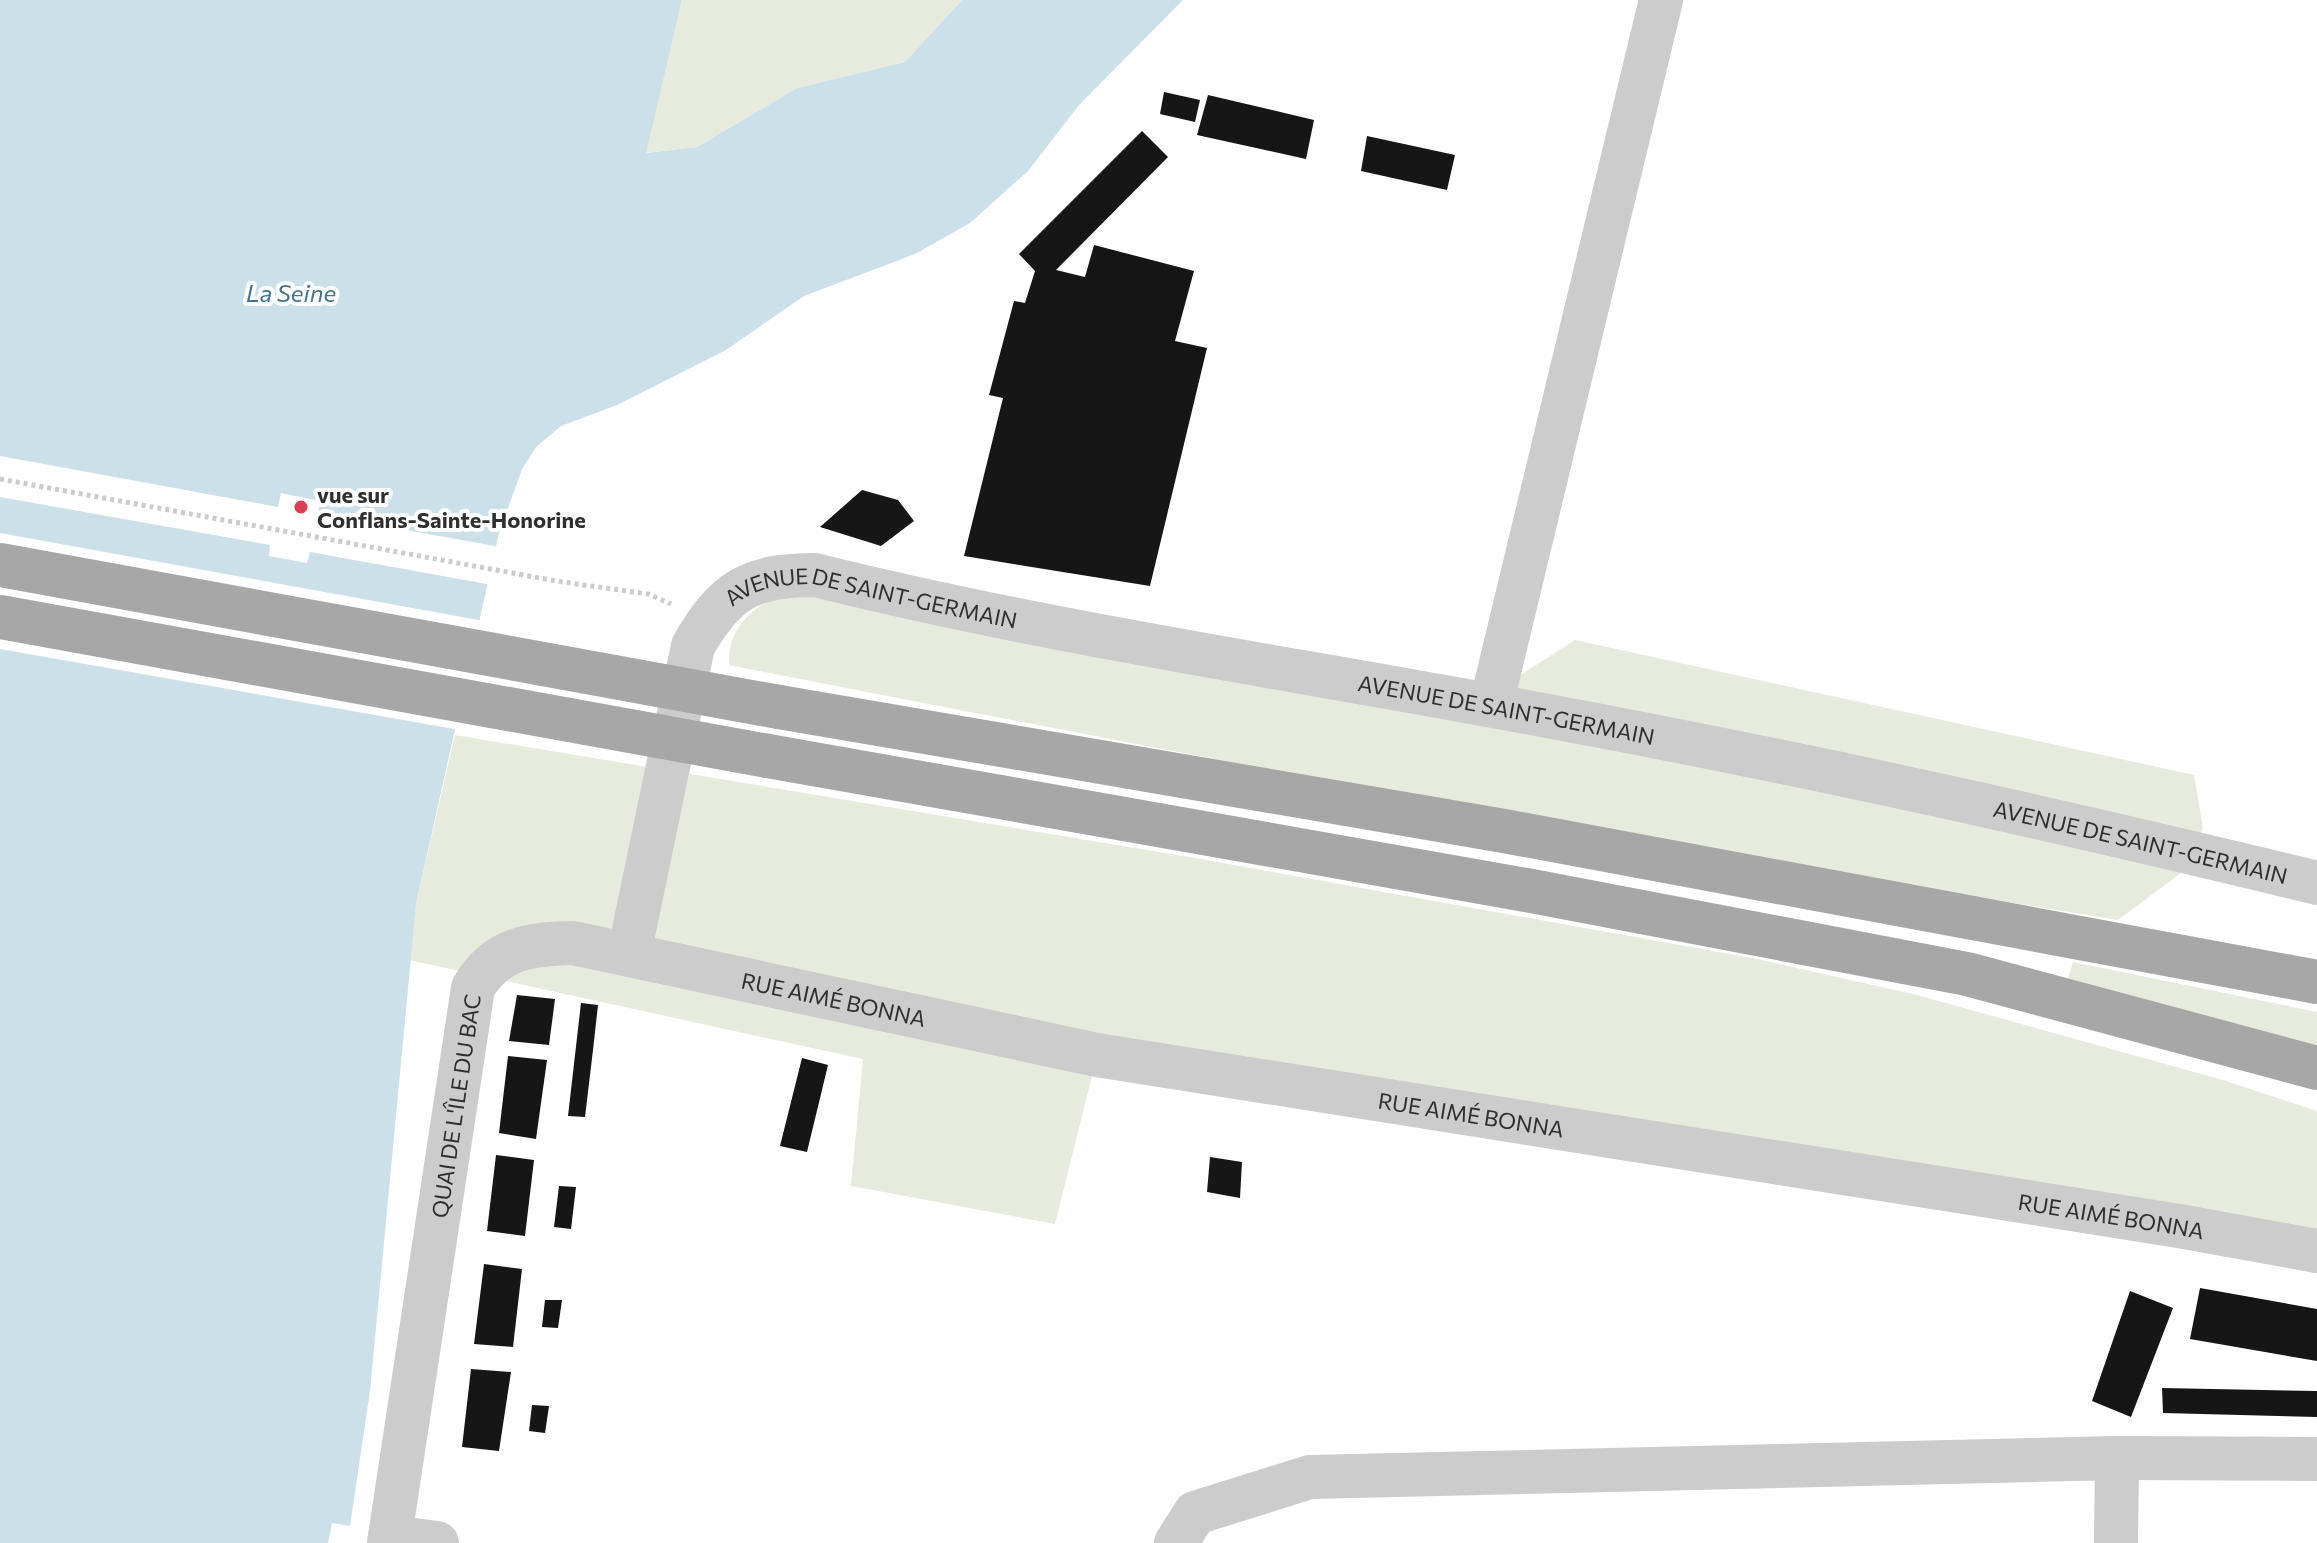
<svg xmlns="http://www.w3.org/2000/svg" width="2317" height="1543" font-family="Commissioner,sans-serif">
<rect width="100%" height="100%" fill="#fff"/>
<path fill="#e6ebde" d="M682 0H962L905 62 797 88 697 147 645 153Z
M795 592 1466 710 1575 640 2194 775 2203 828 2189 867 2118 920C1653 845 1191 755 729 665 727 625 758 600 795 592Z
M455 735 1201 859 1757 959 1917 995 2223 1080 2317 1111V1251L1097 1056 1055 1224 851 1186 863 1059 409 960 416 904Z
M2073 962 2317 1012V1046L2068 979Z"/>
<path fill="#cce0ea" d="M0 0H682L646 153 697 147 797 88 905 62 962 0H1183L1079 105 1028 171 970 223 915 254 804 296 726 350 617 405 561 426 536 447 522 469 499 533 416 904 370 1391 350 1526 332 1523 328 1543H0Z"/>
<path fill="#fff" d="M0 456 278 507 281 493 320 501 318 514 500 547 492 585 310 552 307 563 269 556 270 545 0 497Z
M0 533 484 621 460 730 0 649Z"/>
<path fill="#161616" d="M1164 92 1200 100 1195 122 1160 114Z
M1208 95 1314 120 1306 159 1197 135Z
M1142 131 1168 157 1056 270 1085 277 1094 245 1194 271 1175 341 1207 348 1150 586 964 556 1003 398 989 395 1014 301 1025 303 1035 271 1019 254Z
M1367 136 1455 155 1447 190 1361 171Z
M862 490 898 500 914 521 881 546 820 527Z
M517 995 555 999 549 1045 509 1041Z
M581 1003 598 1005 593 1050 585 1117 568 1116Z
M508 1056 547 1060 536 1139 499 1133Z
M802 1058 828 1065 807 1152 780 1146Z
M496 1155 534 1160 525 1236 487 1231Z
M1210 1157 1242 1162 1240 1198 1207 1192Z
M559 1186 576 1187 571 1229 554 1227Z
M484 1264 522 1269 513 1347 474 1344Z
M2200 1288 2317 1309V1361L2190 1339Z
M2130 1291 2173 1308 2131 1417 2092 1401Z
M545 1300H562L558 1328 542 1327Z
M471 1369 511 1372 499 1451 462 1447Z
M2162 1388 2317 1391V1417L2163 1413Z
M532 1405 549 1406 545 1433 529 1431Z"/>
<g fill="none" stroke-linecap="round" stroke-linejoin="round">
<path stroke="#ccc" stroke-width="5" stroke-dasharray="4 4" stroke-linecap="butt" d="M0 479 556 581 648 594 671 604"/>
<g stroke="#ccc" stroke-width="44">
<path d="M1491 705 1661 0"/>
<path id="s1" d="M629 954 693 646C725 590 750 575 815 575 1036 630 1264 664 1488 705 1766 755 2043 816 2317 883"/>
<path d="M2117 1458 2317 1459"/>
<path d="M390 1537 437 1543"/>
<path id="s2" d="M389 1543 473 988C496 948 529 944 573 943L1097 1055 2179 1226 2317 1251"/>
<path d="M1176 1543 1195 1513 1310 1477 2117 1458 2116 1543"/>
</g>
<path stroke="#a7a7a7" stroke-width="44" d="M779 707 1504 831 2317 982
M768 756 1526 890 1967 974 2317 1068"/>
<path stroke="#a7a7a7" stroke-width="44" d="M0 565 779 707
M0 617 768 756"/>
</g>
<circle fill="#d93f55" stroke="#fff" stroke-width="3" cx="301" cy="507" r="8"/>
<g text-anchor="middle" dominant-baseline="central" stroke-width="8" stroke-linejoin="round" paint-order="stroke">
<g font-size="22" font-weight="bold" fill="#2f2f2f" stroke="#fff" text-anchor="start">
<text x="317" y="494">vue sur<tspan x="317" dy="25">Conflans-Sainte-Honorine</tspan></text>
</g>
<g font-size="22" fill="#2f2f2f" stroke="#fff">
<text stroke="none"><textPath href="#s1" startOffset="522">AVENUE DE SAINT-GERMAIN</textPath></text>
<text stroke="none"><textPath href="#s1" startOffset="1170">AVENUE DE SAINT-GERMAIN</textPath></text>
<text stroke="none"><textPath href="#s1" startOffset="1818">AVENUE DE SAINT-GERMAIN</textPath></text>
<text stroke="none"><textPath href="#s2" startOffset="944">RUE AIMÉ BONNA</textPath></text>
<text stroke="none"><textPath href="#s2" startOffset="442">QUAI DE L'ÎLE DU BAC</textPath></text>
<text stroke="none"><textPath href="#s2" startOffset="1592">RUE AIMÉ BONNA</textPath></text>
<text stroke="none"><textPath href="#s2" startOffset="2240">RUE AIMÉ BONNA</textPath></text>
</g>
<g font-size="24" font-style="italic" fill="#43748c" stroke="#fff">
<text x="291" y="292">La Seine</text>
</g>
</g>
</svg>
